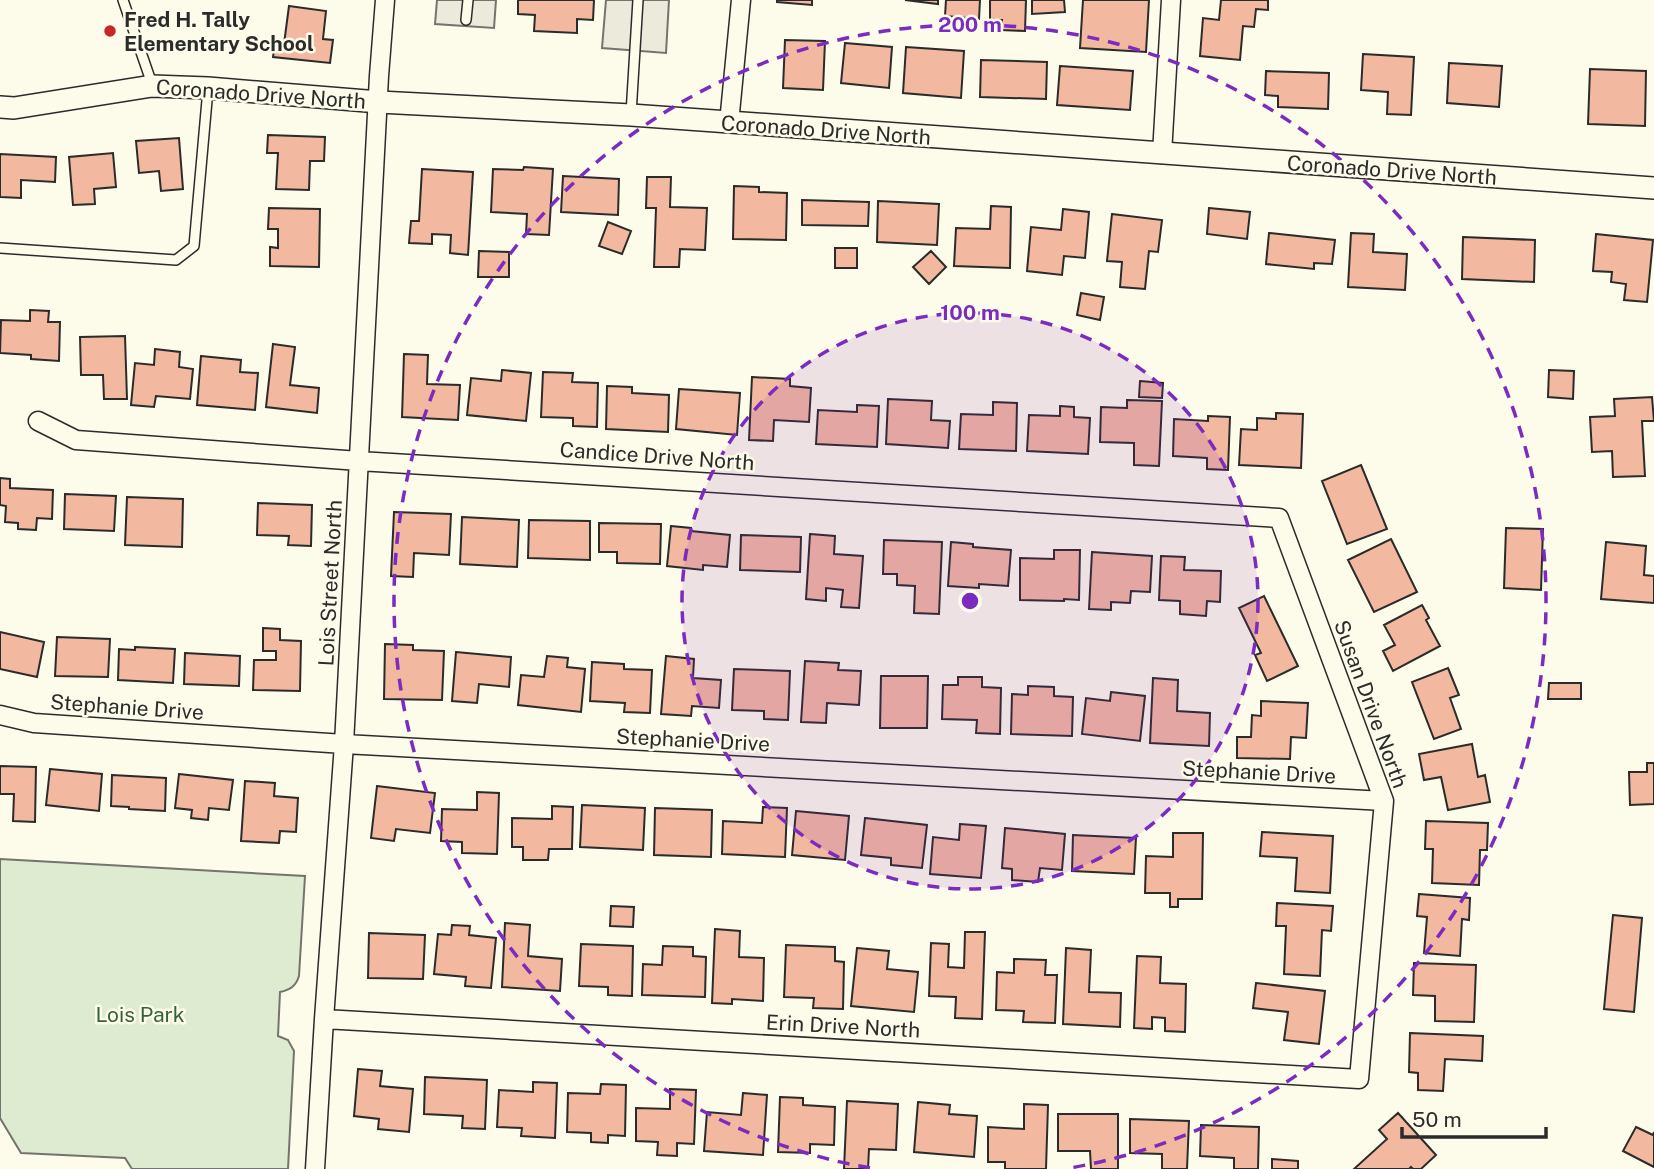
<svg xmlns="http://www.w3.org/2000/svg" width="1654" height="1169" font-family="'Public Sans',sans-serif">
<rect width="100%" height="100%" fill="#fdfbea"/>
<path fill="#deebd1" stroke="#74746e" stroke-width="2" d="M0 859 305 876 299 976C296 986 290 990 280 992L278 1036 288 1040 294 1051 288 1169H132L125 1158 21 1153 0 1118Z"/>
<path fill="#eceadb" stroke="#74746e" stroke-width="2" d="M437 0H496L494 28 435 24Z
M606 0H669L666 53 602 48Z"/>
<path fill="#f2b8a0" stroke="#2b2b2b" stroke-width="2" d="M518 0H594L593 20 577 19V33L534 31 535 15 518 14Z
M777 0H812V5L777 2Z
M905 0H938V4Z
M946 0H980L979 19 945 16Z
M990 0H1026L1025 31 1001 30 1002 20H990Z
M1032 0H1064L1065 12 1032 14Z
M1083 0H1149L1146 52 1080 48Z
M1221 0H1268V10L1256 9 1254 27 1243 26 1240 60 1200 56 1203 18 1219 20Z
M289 6 326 11 323 39 333 40 330 63 273 57 275 43 284 44Z
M785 40 825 41 823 90 783 88Z
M845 43 892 47 889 88 841 83Z
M906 47 964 51 961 98 903 93Z
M1363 54 1414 57 1411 115 1387 114 1388 92 1361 90Z
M981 60 1047 62 1046 99 980 97Z
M1449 63 1502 66 1499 107 1447 103Z
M1060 66 1133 71 1130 110 1057 105Z
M1590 69 1646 71 1645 126 1588 124Z
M1266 71 1329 73 1328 109 1278 107V96L1265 95Z
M268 135 325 137 324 161H310L309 190 276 189 278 153H267Z
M179 138 183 189 161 191 159 171 139 173 136 141Z
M113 153 116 187 94 189 95 204 73 205 69 157Z
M0 154 56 157 55 182 21 180V198L0 197Z
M524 167 553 169 549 235 526 234 527 214 491 212 493 169 523 170Z
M422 169 473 172 468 255 450 253 451 235 432 234V244L409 243 411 221H419Z
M563 176 619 179 618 215 561 212Z
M647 177H671L670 207 707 208 705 250 680 249 679 267H654L656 208H646Z
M734 186 759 187V192L787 193 786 240 733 239Z
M802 200 869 202 868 226 802 225Z
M878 201 939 204 937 245 877 242Z
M991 206 1011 207 1010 268 954 266 956 228 990 229Z
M269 208 320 209 319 267 270 266V247L278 248V229H268Z
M1209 208 1250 212 1247 239 1207 234Z
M1063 209 1089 212 1085 258 1064 256 1062 275 1027 271 1031 227 1061 230Z
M1112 214 1162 220 1158 252 1149 251 1145 289 1120 287 1122 262 1107 261Z
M608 222 631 231 622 254 599 246Z
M1269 233 1335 240 1332 264 1314 263V269L1266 264Z
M1351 233 1374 234 1373 252 1407 254 1405 290 1348 287Z
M1596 234 1653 240 1647 302 1624 300 1626 284 1611 282 1612 272 1593 271Z
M1463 237 1535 240 1534 282 1462 279Z
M835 248H857V268H835Z
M479 251 509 252V277H478Z
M931 251 946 267 929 284 913 267Z
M1081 293 1104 297 1100 320 1077 315Z
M30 310 49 311 48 322H60L59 361 31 359V355L0 353 1 320 30 321Z
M125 336 127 399H104L103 375H81L80 337Z
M273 344 295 347 290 385 319 388 317 413 266 407Z
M155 349 180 352 179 367 193 369 190 399 156 396 154 407 131 405 135 363 154 365Z
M404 354 428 355 427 384 460 385 458 420 402 417Z
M201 356 241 360 240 372 258 373 255 410 197 405Z
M502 370 531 373 526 421 467 415 471 378 501 381Z
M1549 370 1574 371 1573 399 1548 397Z
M543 372 573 373 572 382 598 383 597 427 573 426V418L541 417Z
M752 377 790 379V386L811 388 809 422 774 420 773 441 749 440Z
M1140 381 1163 383 1162 398 1139 397Z
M607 386 632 387V393L669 395 668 432 606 429Z
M679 389 740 393 737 435 676 429Z
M1652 397 1654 421H1642L1645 476 1613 477 1612 451 1592 452 1590 417 1615 416 1614 399Z
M888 399 932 401 931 420 950 421 948 448 886 444Z
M1127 400 1162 401 1159 466 1134 465V443L1100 442 1101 407 1127 408Z
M993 402 1017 403 1016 451 959 449 961 414 993 415Z
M857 405 879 406 877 447 816 444 818 410 857 412Z
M1060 406 1074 407V417L1090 418 1088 454 1027 451 1029 415 1060 416Z
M1276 413 1303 414 1301 468 1239 465 1241 429 1257 430V418L1276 419Z
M1208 416 1230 417 1228 470 1207 469V458L1173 456 1174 419 1208 421Z
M1361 465 1387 529 1347 544 1322 481Z
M0 478 10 479V488L53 490 52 519 37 518 36 530 18 529V523L5 522 6 506 0 505Z
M65 494 116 496 114 531 64 529Z
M127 497 183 499 182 547 125 545Z
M258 503 312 505 311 546 288 545 289 536 257 535Z
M394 512 451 514 449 555 414 553 413 577 391 576Z
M462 517 519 520 517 567 460 564Z
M529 520 590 521V560L528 558Z
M599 523 661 524 660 564 617 563V552H599Z
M671 526 691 528V531L730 535 727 567 703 565V570L667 566Z
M1506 528 1543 529 1541 590 1504 588Z
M810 534 835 536 834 554 863 556 859 608 841 607 843 590 826 588V601L806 599Z
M741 535 801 537 800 572 740 570Z
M1391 539 1417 592 1374 612 1348 560Z
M884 540 942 542 939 614 914 613 915 586 897 585V574H883Z
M951 542 973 544V547L1011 550 1008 586 979 584V588L948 586Z
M1606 542 1646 546 1644 575 1654 576V603L1601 599Z
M1054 550H1080L1079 600 1064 599V601L1020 600V558L1054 559Z
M1092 552 1152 556 1150 592 1131 591 1130 603 1111 602V610L1089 609Z
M1161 556 1185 557 1184 570 1221 571 1220 602 1207 601 1206 616 1180 614V601L1159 600Z
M1264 596 1298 666 1267 681 1255 655 1261 653 1239 608Z
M1422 605 1429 618 1426 620 1440 646 1393 671 1383 651 1395 645 1384 625Z
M263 628 280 629V640L301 641 300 691 253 690 254 660H276V651H263Z
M0 632 44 642 37 677 0 669Z
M57 637 110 639 108 677 55 676Z
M385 644 413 645V650L444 651 442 700 384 699Z
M135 647 175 649 173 683 118 680 119 649 135 650Z
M456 652 511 657 509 687 479 684 477 703 452 701Z
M185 653 240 656 239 686 184 684Z
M547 656 568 658 567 667 585 669 581 712 518 705 521 675 544 677Z
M666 656 694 659 693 678 721 680 719 708 692 706 691 716 661 714Z
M805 661 839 663 838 670 861 671 859 705 827 703 826 723 801 722Z
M592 662 624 664V669L652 670 650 713 624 712 625 703 590 701Z
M1448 668 1459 695 1450 698 1461 729 1434 739 1412 682Z
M734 669 790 671 788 720 764 719V711L732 710Z
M881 676H928L927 728H880Z
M958 677H982V687L1001 688 1000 734 976 733 977 720 942 719 943 685H958Z
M1153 678 1178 680 1177 711 1210 713 1209 746 1150 743Z
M1549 683H1581V699H1548Z
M1028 686 1054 687V696L1073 697 1072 736 1011 734 1012 694 1028 695Z
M1111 692 1145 696 1140 741 1082 734 1086 698 1110 701Z
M1261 701 1308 703 1306 738 1291 737 1290 759 1237 758V737H1251L1252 715 1261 716Z
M1472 744 1478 777 1485 775 1490 802 1448 810 1441 777 1424 780 1419 754Z
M1647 763H1654V804L1630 805 1629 772H1647Z
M0 766 36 767 35 822 13 821 14 794H0Z
M50 769 102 774 99 811 46 805Z
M179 774 233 780 229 810 209 808 208 820 191 818 192 810 175 808Z
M112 775 166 778 165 811 129 809V807L111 806Z
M245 781 275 783 274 796 298 798 296 832 280 831 279 843 241 841Z
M377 786 435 793 430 833 396 829 394 841 371 838Z
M477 792 499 793 497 854 462 853V842L441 841 442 809 477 810Z
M582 805 645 808 643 850 580 847Z
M552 806 573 807 572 849H549L548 860H523V847H512V818L552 819Z
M763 807 787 808 785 857 722 854 723 821 762 823Z
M655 808 712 810 711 857 654 855Z
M796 811 849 816 845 860 792 855Z
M865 818 927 825 922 868 891 865V858L861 855Z
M1426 821 1488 823 1487 850H1480L1479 885 1432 883 1433 849H1425Z
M960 824 986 826 981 878 930 874 933 837 959 840Z
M1005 828 1065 834 1062 870 1040 868 1038 882 1012 880V869L1002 868Z
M1262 832 1333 836 1330 893 1295 891 1297 858 1260 856Z
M1173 833H1203L1202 899H1178V907H1170V893H1145L1146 856 1173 857Z
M1073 835 1136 838 1134 874 1072 871Z
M1419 894 1470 898 1469 920 1462 919 1460 956 1424 953 1427 917 1417 916Z
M1277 903 1333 906 1331 931 1322 930 1320 976 1284 974 1286 926H1276Z
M611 906 634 907 633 927 610 926Z
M1613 915 1642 918 1634 1012 1604 1009Z
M505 923 530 925 528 956 562 959 560 991 502 987Z
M452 925 470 926 469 935 496 938 491 988 465 986 466 977 434 974 438 934 451 935Z
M715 929 740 931 739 957 764 958 763 1001 732 999V1004L712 1003Z
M965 932H985L982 1019 955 1018 956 997 929 996 931 943 949 944 948 967 964 968Z
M369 933 425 935 423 979 368 978Z
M581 944 633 946 632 996 608 995V987L579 986Z
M786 945 835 947V961L844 962 843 1009 813 1008 814 998 784 997Z
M663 946 693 947V956L706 957 705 997 642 995 643 964 662 965Z
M857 948 889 951 887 969 918 972 914 1012 851 1006Z
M1066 948 1091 950 1089 992 1121 993 1120 1027 1063 1024Z
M1137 956 1161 957 1160 983 1186 984 1185 1032 1165 1031V1018L1152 1017V1029L1134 1028Z
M1014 959 1046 960 1045 975H1057L1055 1023 1023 1022 1024 1011 996 1010 997 972 1014 973Z
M1414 963 1476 965 1474 1022 1435 1021V996L1413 995Z
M1256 983 1325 991 1319 1044 1284 1040 1288 1012 1253 1008Z
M1410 1033 1483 1036 1482 1061 1445 1059 1443 1091 1418 1090V1073L1409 1072Z
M358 1069 382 1071 380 1086 413 1089 409 1132 378 1129 379 1119 354 1116Z
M425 1077 487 1080 485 1129 462 1128 463 1116 424 1114Z
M533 1082 557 1083 555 1138 521 1136 522 1128 497 1127 499 1090 533 1092Z
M601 1084 626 1085 625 1136 608 1135V1143L591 1142V1133L567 1132 568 1093 600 1094Z
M670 1089 696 1090 694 1144 677 1143V1156L657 1155 658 1142 636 1141V1108L670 1109Z
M743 1093 767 1095 763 1155 704 1151 707 1112 741 1115Z
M780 1097 803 1098V1105L835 1107 834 1145 810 1144V1153L778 1152Z
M847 1101 898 1104 896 1150 869 1149 868 1169H844Z
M918 1102 950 1105 949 1114 977 1116 974 1157 914 1152Z
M1024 1104 1048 1105 1046 1169H1005V1162H988V1127L1024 1129Z
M1398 1113 1436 1155 1421 1169H1413L1411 1167 1409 1169H1354L1387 1139 1379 1130Z
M1058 1114H1118V1169H1091L1090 1151H1058Z
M1130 1119 1189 1121 1187 1169H1162V1154L1130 1153Z
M1201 1125 1259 1127 1258 1169H1234V1158L1200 1156Z
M1636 1127 1653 1135 1654 1132V1167L1623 1151Z
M1272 1159 1298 1161V1169H1272Z"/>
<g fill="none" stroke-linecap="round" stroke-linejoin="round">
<defs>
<path id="service" d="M123 0 152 84
M466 20 468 0
M631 114 638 0
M0 248 176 260 194 246 208 89"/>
<path id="minor" d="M729 123 741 0
M1162 154 1171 0
M38 421 76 440 359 461 1279 518 1384 801 1359 1079 324 1019
M0 715 34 723 344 744 1384 801
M315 1169 324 1019 344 744 379 76 385 0"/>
<path id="tertiary" d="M0 107 14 108 152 86 208 88 379 102 631 115 1654 188"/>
</defs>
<use href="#service" stroke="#2b2b2b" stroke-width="12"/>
<use href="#minor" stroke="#2b2b2b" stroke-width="21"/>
<use href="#tertiary" stroke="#2b2b2b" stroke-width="24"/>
<use href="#service" stroke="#fdfbea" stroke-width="9"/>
<use href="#minor" stroke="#fdfbea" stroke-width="18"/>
<use href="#tertiary" stroke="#fdfbea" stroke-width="21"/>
</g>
<circle cx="970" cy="601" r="288" fill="#7b2cbf" fill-opacity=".12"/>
<g fill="none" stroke="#7b2cbf" stroke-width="3.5" stroke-dasharray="12 9">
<circle cx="970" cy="601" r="288"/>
<path d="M870 1168A576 576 0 1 1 1070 1168"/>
</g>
<circle fill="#c62828" stroke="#fdfbea" stroke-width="2.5" cx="110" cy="31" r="7"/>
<g text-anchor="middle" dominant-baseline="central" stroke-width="5" stroke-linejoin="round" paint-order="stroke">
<g font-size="21" font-weight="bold" fill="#2b2b2b" stroke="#fdfbea" text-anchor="start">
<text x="124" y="19">Fred H. Tally<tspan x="124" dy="24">Elementary School</tspan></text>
</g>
<g font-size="21" fill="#2b2b2b" stroke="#fdfbea">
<text transform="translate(261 94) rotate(4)">Coronado Drive North</text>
<text transform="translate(826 130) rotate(4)">Coronado Drive North</text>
<text transform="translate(1392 170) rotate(4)">Coronado Drive North</text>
<text transform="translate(657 456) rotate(4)">Candice Drive North</text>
<text transform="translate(330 583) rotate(-87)">Lois Street North</text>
<text transform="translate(1371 704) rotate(70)">Susan Drive North</text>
<text transform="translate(127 707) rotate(4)">Stephanie Drive</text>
<text transform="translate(693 740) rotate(3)">Stephanie Drive</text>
<text transform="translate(1259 772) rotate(3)">Stephanie Drive</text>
<text transform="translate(843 1026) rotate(3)">Erin Drive North</text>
</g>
<g font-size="21" fill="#34623c" stroke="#fdfbea">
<text x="140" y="1014">Lois Park</text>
</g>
</g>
<circle cx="970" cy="601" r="10" fill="#7b2cbf" stroke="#fdfbea" stroke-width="3.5"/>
<g font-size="21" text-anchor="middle" font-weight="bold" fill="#7b2cbf" stroke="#fdfbea" stroke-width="5" stroke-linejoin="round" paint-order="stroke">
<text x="970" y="32">200 m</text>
<text x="970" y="320">100 m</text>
</g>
<path d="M1402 1127v10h144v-10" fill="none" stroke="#2b2b2b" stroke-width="3.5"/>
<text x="1412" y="1127" font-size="21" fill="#2b2b2b" stroke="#fdfbea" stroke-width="5" paint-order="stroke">50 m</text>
</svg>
